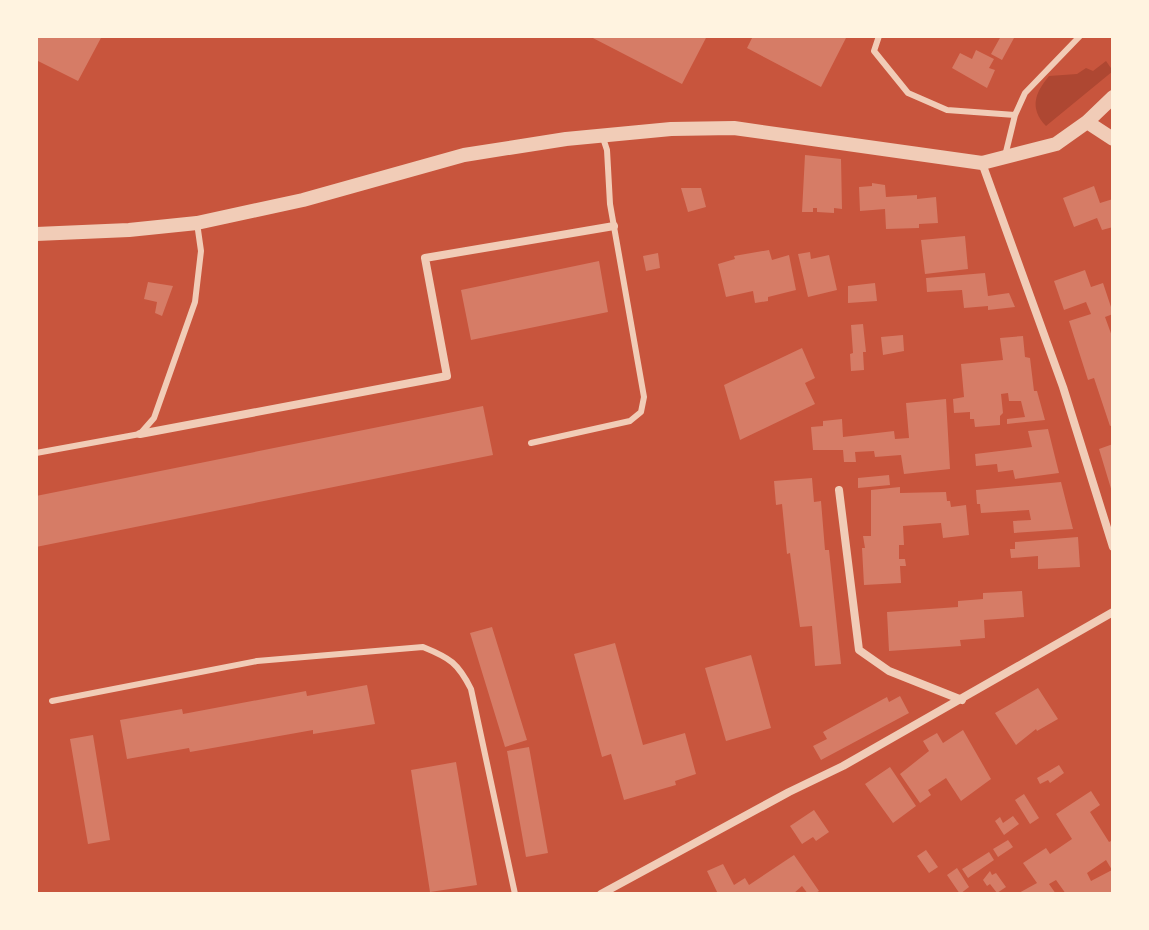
<svg xmlns="http://www.w3.org/2000/svg" width="1149" height="930" font-family="Spectral,serif">
<rect width="100%" height="100%" fill="#c8553d"/>
<path fill="#ae4732" d="M1106 61 1113 71 1046 126C1029 108 1035 93 1049 76L1077 74 1086 68 1093 71Z"/>
<path fill="#d67c66" fill-rule="evenodd" d="M36 36H102L78 81 36 60Z
M589 36H707L682 84Z
M753 36H847L821 87 747 48Z
M1001 36 1014 38 1002 60 991 54Z
M976 50 994 59 989 68 995 70 987 88 952 68 960 53 972 59Z
M805 155 841 159 842 209 834 208V213L817 212V208H813V212H802Z
M872 183 885 185 886 197 917 195V199L936 197 938 223 919 224V228L886 229 885 209 860 211 859 187 872 186Z
M1094 186 1100 203 1113 199V227L1102 230 1097 218 1074 227 1063 198Z
M681 188H701L706 207 688 212Z
M965 236 968 269 925 274 921 240Z
M769 250 772 260 789 255 796 290 768 297V301L755 303 753 291 726 297 718 264 735 259 734 256Z
M810 252 811 259 829 255 837 290 808 297 798 254Z
M658 253 660 268 646 271 643 256Z
M599 261 608 312 471 340 461 290Z
M1085 270 1091 287 1103 283 1111 307 1113 306V314L1105 317 1113 339V425L1110 426 1094 378 1088 380 1069 321 1091 314 1086 302 1064 310 1054 281Z
M985 273 988 296 1009 293 1015 307 988 310V306L964 308 962 290 927 292 926 278Z
M148 282 173 286 162 316 155 313 157 302 144 299Z
M875 283 877 301 848 303V286Z
M863 324 866 352H863L864 370 851 371 850 354 853 353 851 325Z
M903 335 904 351 883 355 881 337Z
M1023 336 1025 357 1030 358 1034 391H1037L1045 420 1007 424V419L1025 417 1021 401H1009L1008 393 1001 394 1003 413 1000 416V425L975 427 974 419H970V412L954 413 953 399 964 397 961 364 1003 360 1000 338Z
M802 348 815 378 805 383 815 404 740 440 724 385Z
M946 399 950 469 904 474 901 455 875 457 874 451 855 452 856 462H844L843 450H813L811 427 823 426V421L842 419 843 437 894 431 895 439 909 438 906 403Z
M483 406 493 455 36 547V496Z
M1048 429 1059 473 1015 479 1013 470 998 472 997 464 976 466 975 454 1032 447 1028 431Z
M1113 444V492H1112L1099 449Z
M889 475 890 485 858 488V478Z
M812 478 814 502 821 501 825 550H829L841 664 815 666 812 626 800 627 790 553 787 554 782 504 776 505 774 481Z
M1061 482 1073 529 1014 533 1013 521 1031 520 1029 510 981 513 980 504H977L976 490Z
M900 487V493L946 492 947 501H950L951 507 966 505 969 535 943 538 941 523 903 526 904 545H899V559H905L906 566H900L901 583 864 585 862 548H865L863 536H871V490Z
M1078 537 1080 567 1038 569V556L1011 558 1010 549H1015V542Z
M1022 591 1024 617 984 620 985 638 960 640 961 646 889 651 887 612 958 607V601L983 599V593Z
M492 627 527 740 505 747 470 633Z
M615 643 643 745 685 733 696 774 675 781 676 785 624 800 611 754 602 757 574 654Z
M751 655 771 728 726 741 705 668Z
M367 685 375 724 313 734V730L190 752 189 748 127 759 120 720 182 709 183 714 306 691 307 696Z
M1038 688 1058 719 1037 731 1036 729 1016 745 995 713Z
M900 696 909 713 821 760 813 746 827 739 823 732 887 697 889 702Z
M963 730 991 779 961 801 946 778 928 790 931 795 920 803 900 774 929 751 923 741 937 733 943 743Z
M93 735 110 840 88 844 70 739Z
M529 747 548 853 526 857 507 751Z
M456 762 477 885 430 892 411 770Z
M1059 765 1064 773 1050 783 1048 780 1040 784 1037 778Z
M890 767 916 806 893 823 865 784Z
M1091 791 1100 805 1090 812 1109 842 1113 840V894H1066L1056 880 1049 884 1056 894H1017L1037 883 1023 863 1046 848 1050 854 1072 839 1056 814ZM1106 860 1112 870 1091 881 1087 873Z
M1024 794 1039 818 1030 824 1015 800Z
M814 810 829 832 816 841 813 837 802 844 790 826Z
M1013 816 1019 824 1004 835 995 821 1000 817 1003 823Z
M1008 840 1013 847 998 857 993 849Z
M926 850 938 867 929 873 917 856Z
M989 852 994 860 968 878 962 869Z
M794 855 819 891 814 894H808L802 886 793 894H718L707 871 723 864 734 885 745 878 749 885Z
M957 868 969 887 960 894 947 875Z
M990 871 992 875 996 873 1006 887 997 893 990 884 987 886 983 880Z"/>
<g fill="none" stroke-linecap="round" stroke-linejoin="round">
<path stroke="#f1ccb7" stroke-width="6" d="M879 36 874 51 908 93 947 110 1015 115
M1005 156 1015 115 1025 93 1080 36
M531 443 630 421 641 412 644 397 610 204 607 150 602 135
M36 453 140 434 154 418 195 302 201 251 197 223
M52 701 257 661 423 647C450 658 458 663 471 689L515 894"/>
<path stroke="#f1ccb7" stroke-width="8" d="M982 163 1063 387 1113 547
M140 434 447 376 425 258 614 226
M839 490 859 650 889 671 962 700
M601 894 789 792 843 766 1113 612"/>
<path stroke="#f1ccb7" stroke-width="14" d="M1087 122 1113 139
M36 234 129 230 197 223 303 200 464 155 566 139 671 129 734 128 982 163 1056 144 1087 122 1113 97"/>
</g>
<rect width="1149" height="930" fill="none" stroke="#fff3e0" stroke-width="76"/>
</svg>
